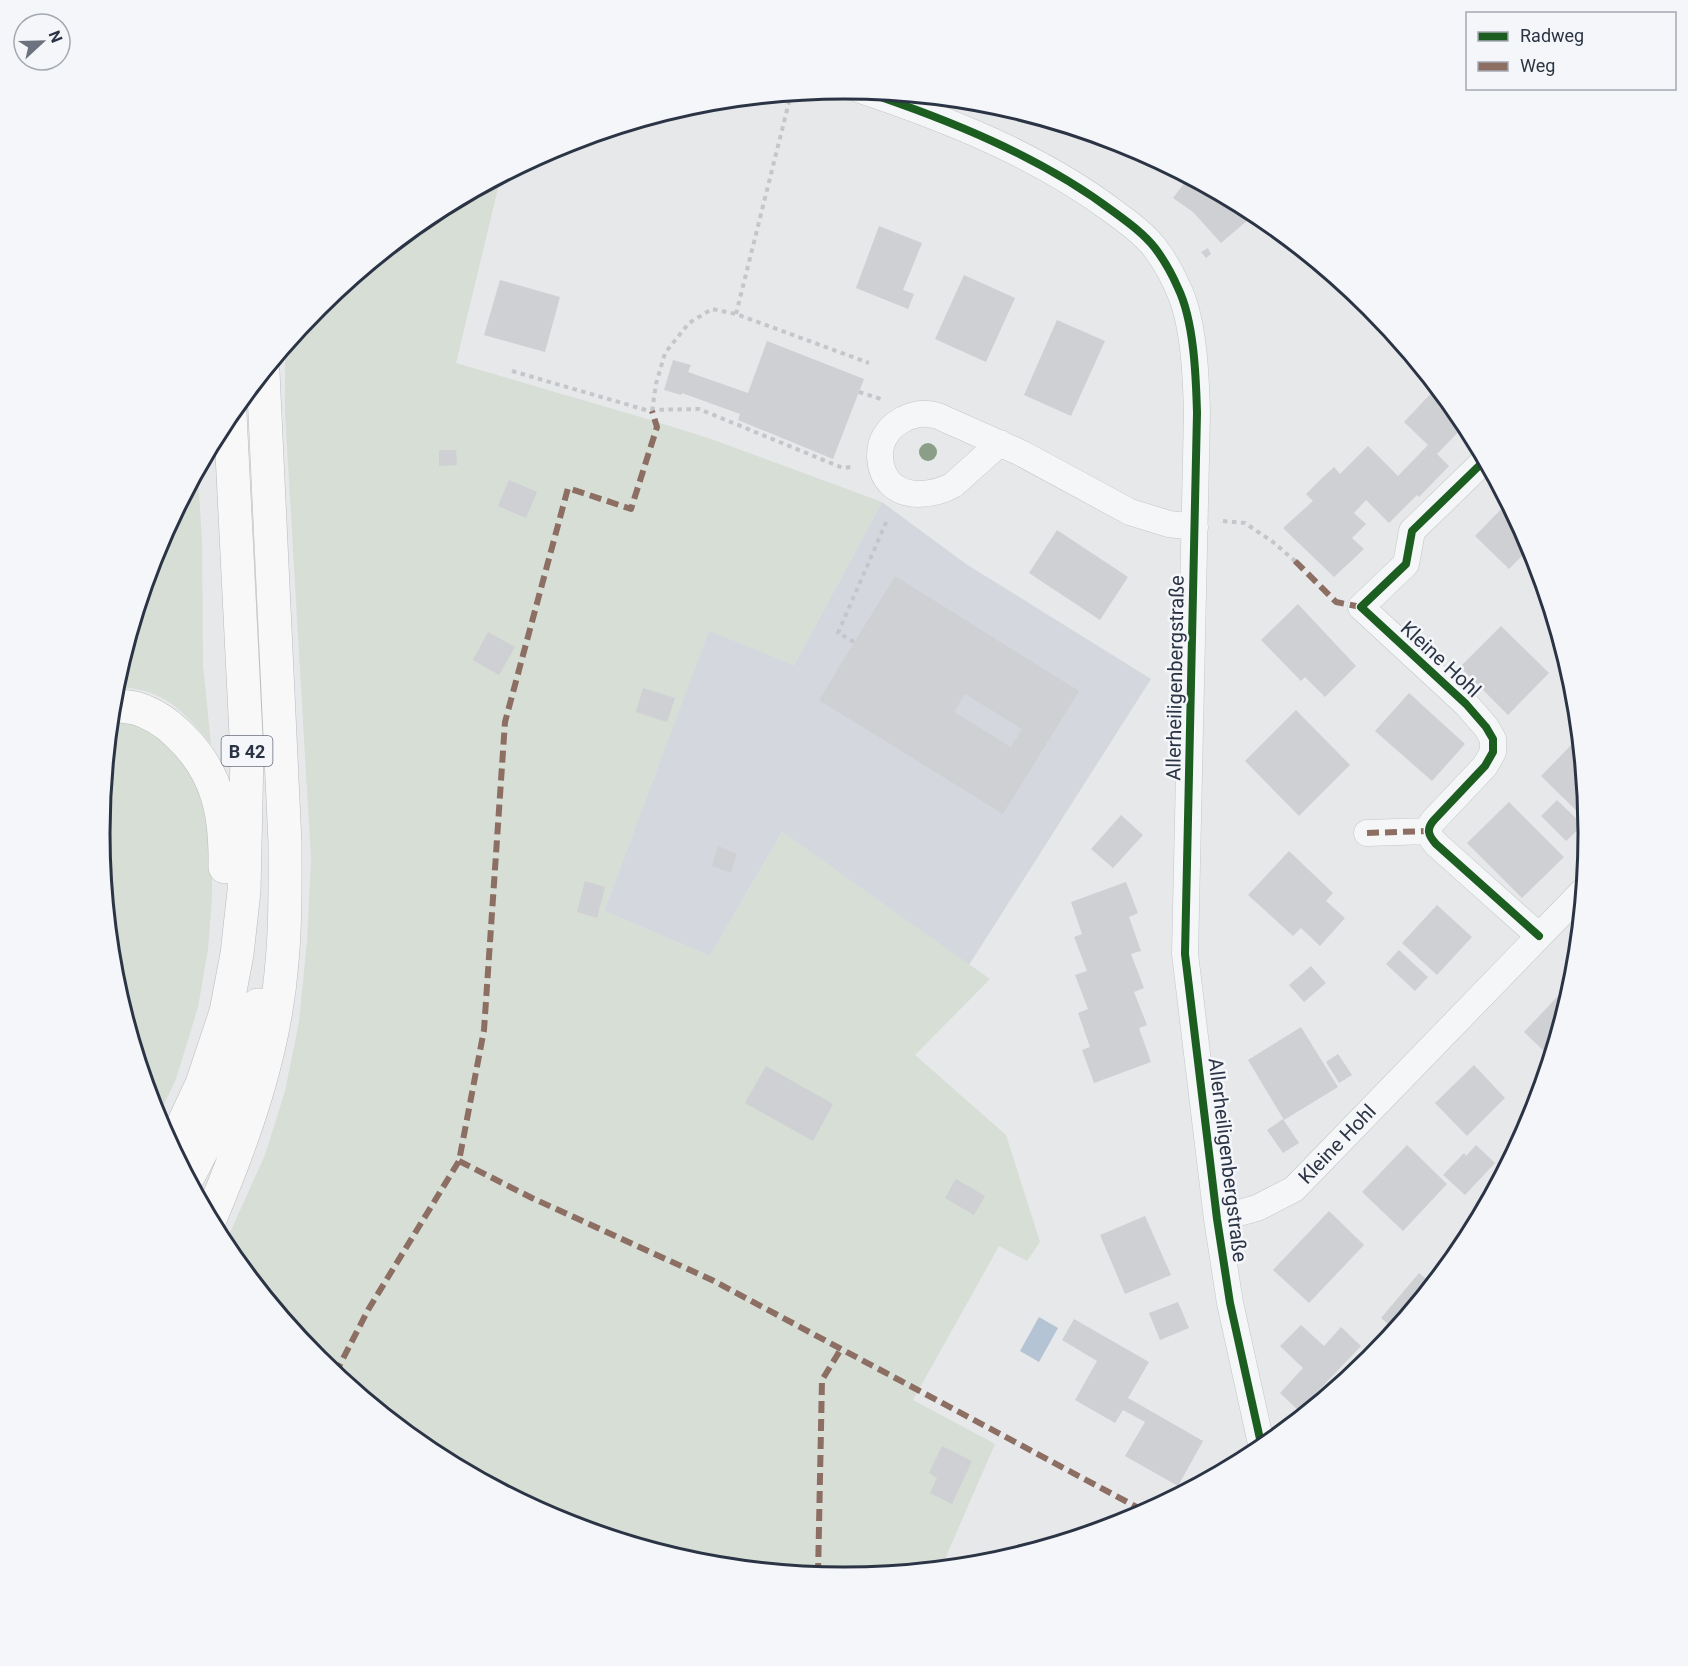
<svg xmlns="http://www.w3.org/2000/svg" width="1688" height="1666" font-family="Roboto,sans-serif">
<rect width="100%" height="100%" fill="#e6e8ea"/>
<path fill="#d4d7dd" d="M882 502 966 564 1151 679 969 965 782 832 710 956 604 911 709 630 794 665Z"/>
<path fill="#d6ded6" d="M501 176 456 363 654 421 711 439 882 502 794 665 709 631 604 911 710 956 782 832 990 979 915 1055 1006 1135 1040 1242 1027 1261 999 1246 913 1400 995 1444 941 1568 844 1577 698 1563 559 1521 430 1452 317 1359 224 1246 265 1155 285 1091 299 1022 307 941 311 859 285 412V346L318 306 431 214Z
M196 474 198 478 202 541 203 665 211 745C196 726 179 705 156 695 143 689 128 688 114 686L156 548Z
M111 716 133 723 171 745 191 765 204 797 212 837V897L208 949 198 1007 176 1079 157 1119 114 978 100 833Z"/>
<path fill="#b4c4d5" d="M1039 1317 1058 1328 1039 1362 1020 1351Z"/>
<path fill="#ced0d3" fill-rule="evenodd" d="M1189 177 1224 196 1248 220 1221 243 1193 212 1173 198Z
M879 226 922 243 903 290 914 294 908 309 856 288Z
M1208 248 1211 254 1206 258 1201 252Z
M964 275 1015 298 986 362 935 339Z
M500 280 560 297 545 352 484 335Z
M1057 320 1105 341 1071 416 1024 395Z
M767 341 864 379 833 459 738 420 740 414 682 393 681 395 664 390 673 360 691 365 688 372 748 393Z
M1436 388 1466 424 1437 454 1449 466 1419 497 1417 495 1389 523 1366 500 1354 513 1366 524 1352 538 1364 549 1334 577 1283 528 1313 501 1306 494 1321 479 1334 467 1340 474 1368 446 1398 476 1428 445 1404 422Z
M439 450H456L457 465 439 466Z
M509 480 537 492 526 518 498 506Z
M1507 503 1531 547 1509 569 1475 536Z
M1057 530 1128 577 1100 620 1029 573Z
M895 576 1079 691 1003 814 819 700ZM965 694 1022 729 1011 747 954 712Z
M1298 604 1356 666 1325 697 1305 677 1301 681 1261 640Z
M1501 626 1549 673 1508 715 1460 667Z
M488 632 515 647 499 675 473 660Z
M643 688 675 698 667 722 636 712Z
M1409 693 1465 744 1432 781 1375 731Z
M1296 710 1350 765 1299 816 1245 761Z
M1579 737 1584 784 1587 821 1541 776Z
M1557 800 1583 825 1566 841 1541 816Z
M1509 802 1564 857 1522 898 1467 843Z
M1121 815 1143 835 1113 868 1091 849Z
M718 846 737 854 731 873 712 866Z
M1289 851 1333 893 1326 901 1345 918 1320 946 1301 928 1293 936 1248 895Z
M585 881 605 887 597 918 577 912Z
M1126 882 1138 913 1129 917 1141 951 1131 954 1144 988 1134 992 1147 1025 1139 1028 1151 1062 1094 1083 1082 1050 1090 1047 1078 1013 1088 1009 1075 975 1087 971 1074 937 1082 934 1071 902Z
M1437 905 1472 937 1437 975 1402 943Z
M1399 950 1428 977 1415 991 1386 964Z
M1311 966 1326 983 1304 1002 1289 985Z
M1574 979 1550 1057 1524 1032Z
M1301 1027 1338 1087 1284 1120 1248 1060Z
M1338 1054 1352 1075 1339 1083 1326 1062Z
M1474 1065 1505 1098 1467 1136 1435 1103Z
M766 1066 833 1104 813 1141 745 1103Z
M1283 1119 1299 1143 1283 1153 1267 1130Z
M1407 1145 1447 1184 1403 1231 1362 1192Z
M1476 1145 1495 1163 1465 1195 1443 1175 1464 1153 1466 1156Z
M956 1179 985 1196 974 1215 945 1198Z
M1329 1211 1364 1245 1309 1303 1273 1270Z
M1145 1216 1171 1275 1125 1294 1100 1235Z
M1419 1273 1432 1284 1395 1330 1381 1318Z
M1178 1302 1189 1328 1160 1340 1149 1313Z
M1074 1319 1149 1362 1128 1398 1203 1441 1178 1486 1125 1456 1145 1422 1123 1410 1115 1423 1075 1400 1097 1361 1062 1340Z
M1301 1325 1324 1346 1341 1327 1361 1346 1299 1411 1280 1393 1303 1368 1280 1346Z
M942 1446 972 1461 952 1504 930 1493 937 1478 929 1473Z"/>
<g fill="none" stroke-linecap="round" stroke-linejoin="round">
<defs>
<path id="street" d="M860 90C947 119 1040 156 1114 212 1129 223 1144 234 1155 248 1164 260 1172 274 1178 288 1194 321 1196 376 1197 413L1185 954 1217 1219 1230 1303 1262 1448
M1000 443 953 485C935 495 907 499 891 484 878 471 876 446 888 432 891 427 897 423 902 420 913 414 926 412 938 416L1021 453 1130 512 1169 524 1195 527
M1485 460 1412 531 1406 564 1361 607 1466 704 1486 727 1493 739V752L1485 766 1434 820C1426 829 1428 835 1436 844L1539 936
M1367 833 1428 831
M1217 1219 1257 1208 1294 1189 1583 891"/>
<path id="highway" d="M112 704C120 706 128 707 135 708 152 713 167 723 179 735 218 772 226 814 225 867
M172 1148 202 1084 226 1012 237 954 244 891 247 755 230 413
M188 1177C218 1122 241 1065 258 1005
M210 1219C245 1136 275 1052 282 962 286 922 285 883 285 843L263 372"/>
</defs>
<use href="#street" stroke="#c4c6c8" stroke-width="27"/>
<use href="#highway" stroke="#b8bbbf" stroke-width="34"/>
<path stroke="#c5c6ca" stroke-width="4" stroke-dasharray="4.5 4.5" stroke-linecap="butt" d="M736 314 791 94
M512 371 646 410 699 409 843 468 851 467
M859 392 881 399
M652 411 656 384 665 353 689 323 712 309 736 314 869 363
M1223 521 1245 523 1273 542 1295 561
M854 642 838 633 888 518"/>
<use href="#street" stroke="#f5f6f7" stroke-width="26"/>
<use href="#highway" stroke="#f8f8f8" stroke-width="33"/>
<path stroke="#8d6e63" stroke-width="6" stroke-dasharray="12 6" stroke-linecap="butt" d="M1295 561 1336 602 1361 607
M1367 833 1428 831
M459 1161 532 1198 714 1281 1146 1512
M335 1374 368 1310 459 1161 484 1030 505 722 568 488 631 509 657 427 652 411
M818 1575 822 1380 841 1349"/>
<defs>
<path id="cycleway" d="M860 90C947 119 1040 156 1114 212 1129 223 1144 234 1155 248 1164 260 1172 274 1178 288 1194 321 1196 376 1197 413L1185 954 1217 1219 1230 1303 1262 1448
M1485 460 1412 531 1406 564 1361 607 1466 704 1486 727 1493 739V752L1485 766 1434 820C1426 829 1428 835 1436 844L1539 936"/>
</defs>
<use href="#cycleway" stroke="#f4f6f9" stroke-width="11"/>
<use href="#cycleway" stroke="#1b5e20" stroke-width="8"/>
</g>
<circle fill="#8a9e88" cx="928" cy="452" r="9"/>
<g text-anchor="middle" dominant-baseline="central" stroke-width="5" stroke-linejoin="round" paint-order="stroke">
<rect fill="#f4f6f9" stroke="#676e7b" stroke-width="1.5" x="221.5" y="736" width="51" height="30" rx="4.5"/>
<g font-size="18" font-weight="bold" fill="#2b3445">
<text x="247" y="751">B 42</text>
</g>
<g font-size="20" fill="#2b3445" stroke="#f4f6f9">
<text transform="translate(1441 659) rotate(43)">Kleine Hohl</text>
<text transform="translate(1175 678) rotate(-89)">Allerheiligenbergstraße</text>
<text transform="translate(1337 1144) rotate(-46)">Kleine Hohl</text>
<text transform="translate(1228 1160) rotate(83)">Allerheiligenbergstraße</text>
</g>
</g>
<path d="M0 0H1688V1666H0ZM110 833a734 734 0 1 1 1468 0a734 734 0 1 1-1468 0Z" fill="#f4f6f9" fill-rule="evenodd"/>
<path fill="none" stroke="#2b3445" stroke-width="3" d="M110 833a734 734 0 1 1 1468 0a734 734 0 1 1-1468 0Z"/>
<rect x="1466" y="12" width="210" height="78" fill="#f4f6f9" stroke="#a4a8b1" stroke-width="1.5"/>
<rect x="1478" y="32" width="30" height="9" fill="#1b5e20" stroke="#a4a8b1" stroke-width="1.5"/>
<text x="1520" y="42" font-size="18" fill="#2b3445">Radweg</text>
<rect x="1478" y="62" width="30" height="9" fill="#8d6e63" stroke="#a4a8b1" stroke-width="1.5"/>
<text x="1520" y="72" font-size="18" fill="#2b3445">Weg</text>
<g transform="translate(42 42) rotate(68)"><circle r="28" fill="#f4f6f9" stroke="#a4a8b1" stroke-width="1.5"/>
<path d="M0-4.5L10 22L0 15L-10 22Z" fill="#6c737f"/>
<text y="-9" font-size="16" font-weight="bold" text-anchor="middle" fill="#2b3445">N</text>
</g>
</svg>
